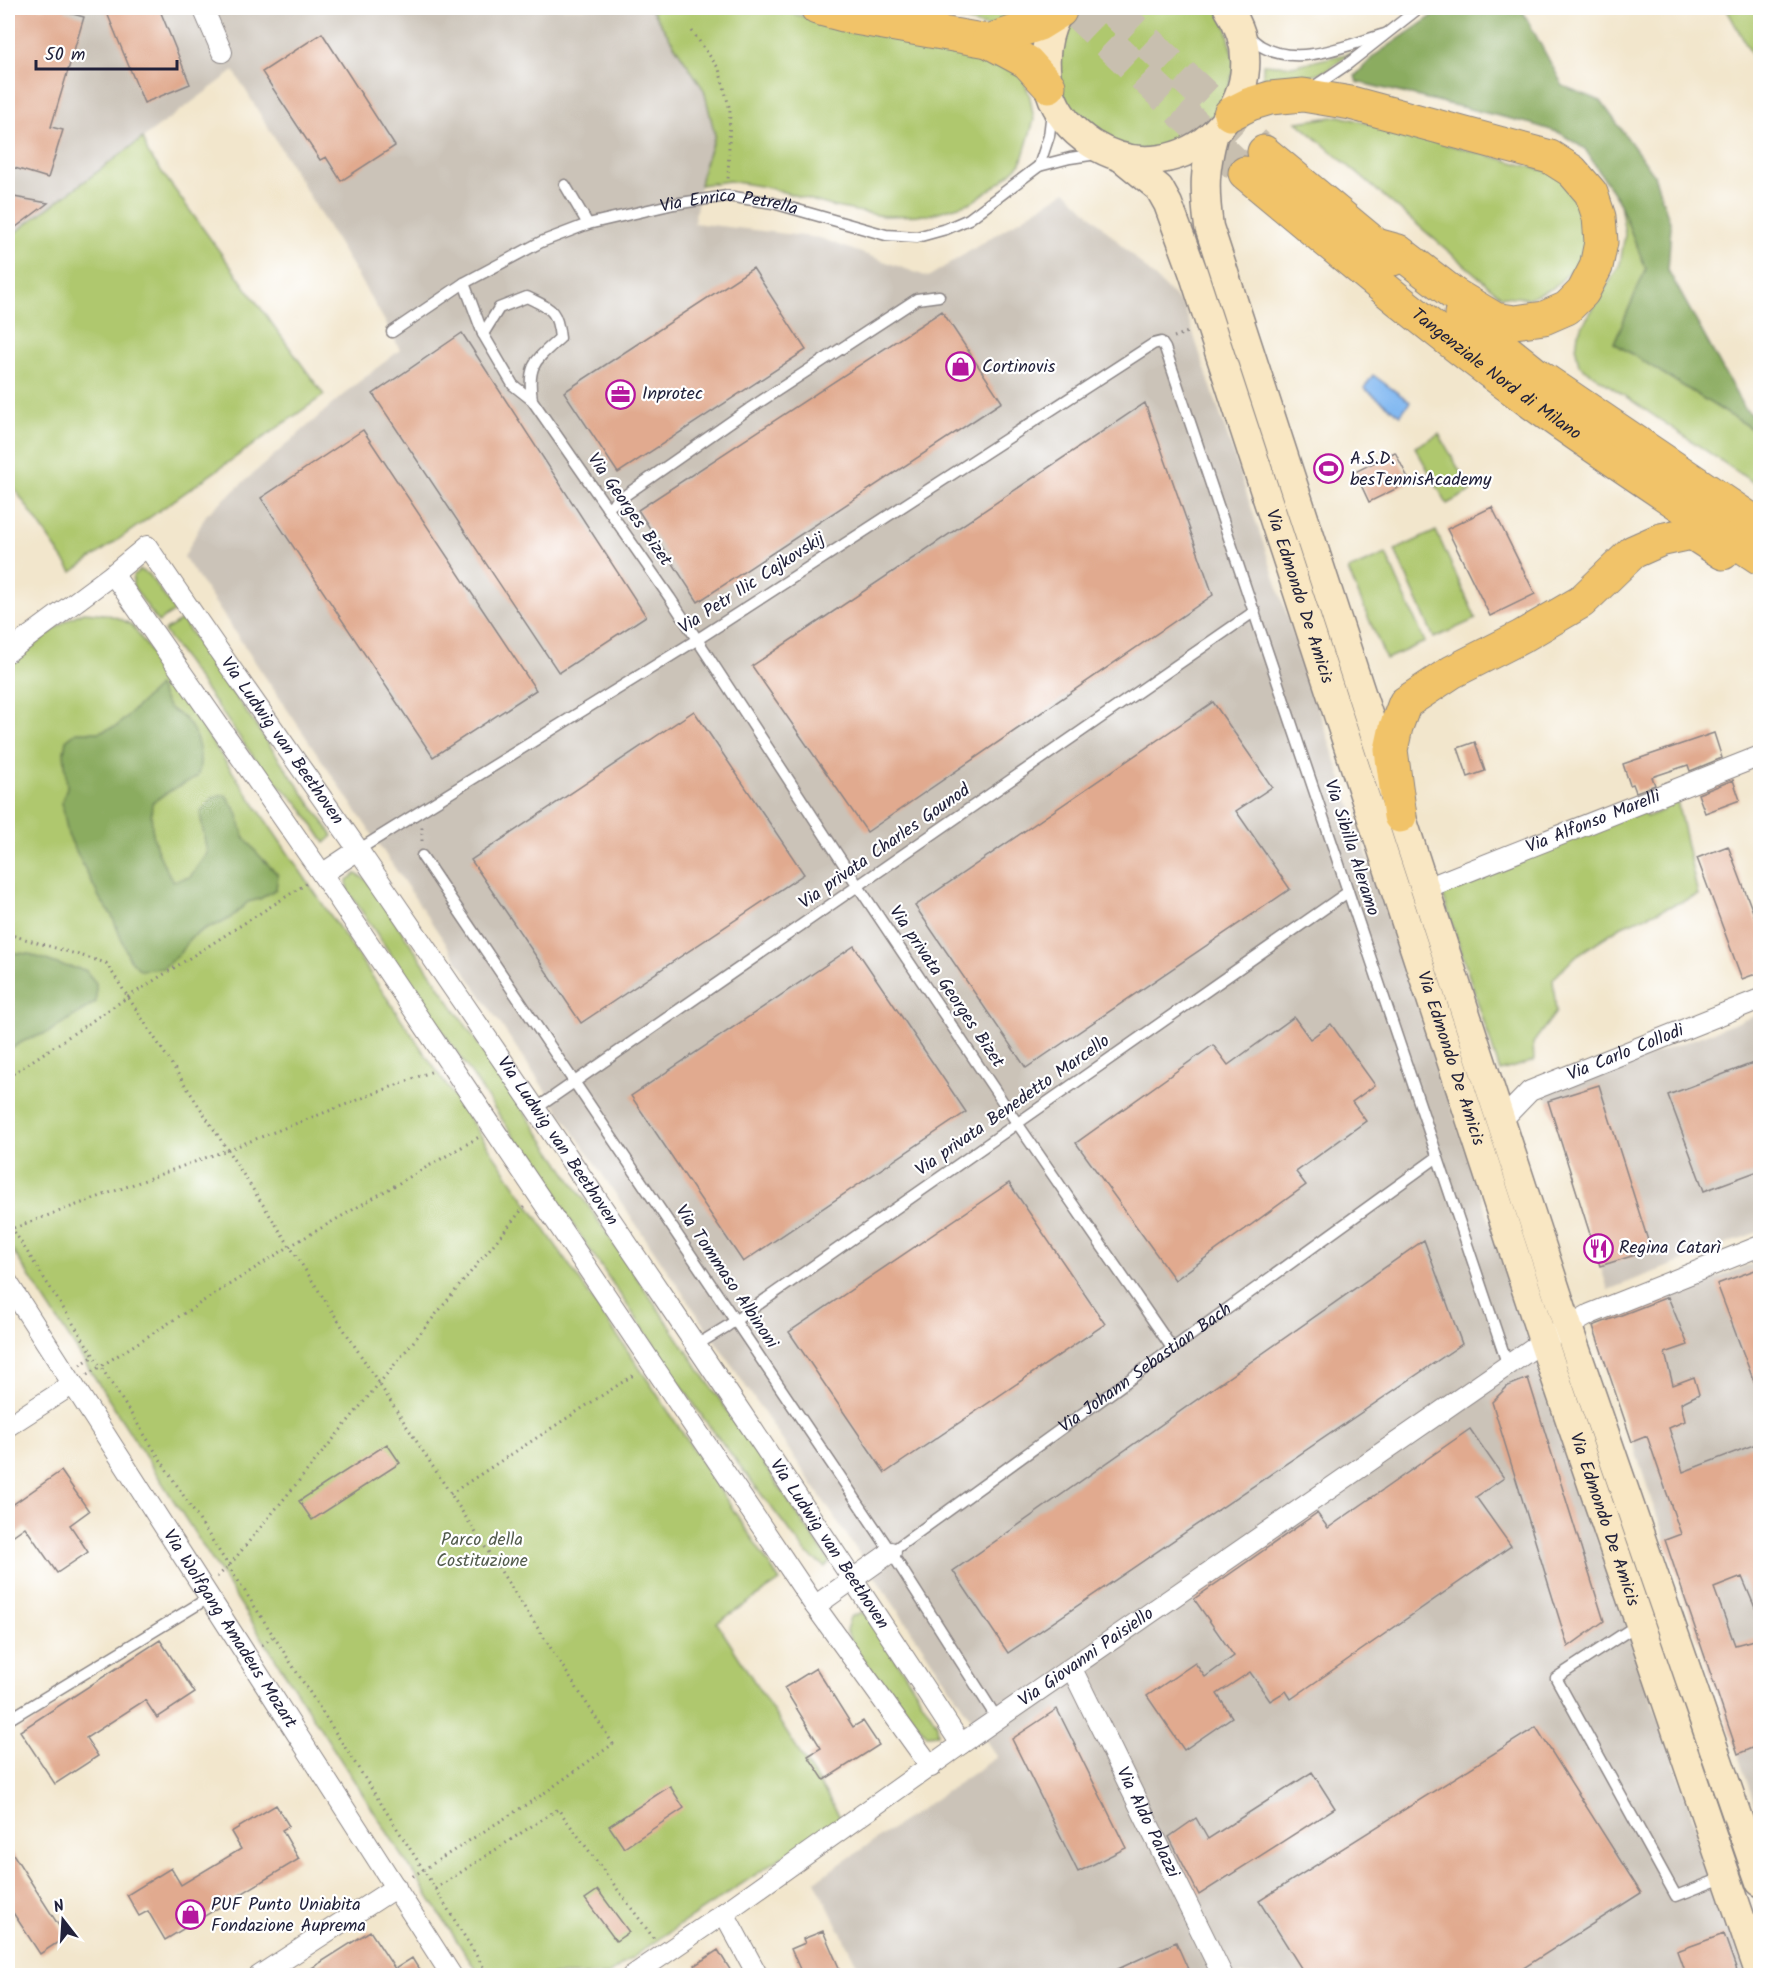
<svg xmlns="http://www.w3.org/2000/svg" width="1768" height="1983" font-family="Kalam,sans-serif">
<rect width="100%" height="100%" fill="#fff"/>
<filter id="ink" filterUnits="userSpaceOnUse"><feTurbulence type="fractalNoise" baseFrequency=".0167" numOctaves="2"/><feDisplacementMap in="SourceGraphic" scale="12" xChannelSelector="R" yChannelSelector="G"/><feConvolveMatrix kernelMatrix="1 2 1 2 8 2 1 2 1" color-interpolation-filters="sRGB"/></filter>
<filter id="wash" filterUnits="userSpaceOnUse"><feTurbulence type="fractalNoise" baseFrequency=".008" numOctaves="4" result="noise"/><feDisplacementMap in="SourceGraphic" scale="24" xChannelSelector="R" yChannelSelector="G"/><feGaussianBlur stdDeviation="1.35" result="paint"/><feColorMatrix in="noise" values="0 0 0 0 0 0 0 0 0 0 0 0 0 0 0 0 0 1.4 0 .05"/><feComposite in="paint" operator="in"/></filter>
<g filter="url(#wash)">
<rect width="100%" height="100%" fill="#f2e6cc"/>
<path fill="#cbc3b8" d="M8 8H650L704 90 715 135 703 169 694 223 820 238 928 277 1066 191 1184 306 1545 1388 1747 1975H862L815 1881 997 1757 184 557 206 515 351 388 400 350 383 318 234 71 8 238Z
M1760 1014V1231L1608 1290 1546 1094Z
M1760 1261V1820L1593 1326Z"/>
<path fill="#afc86e" stroke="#687554" stroke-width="1.5" d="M650 8H768L998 61 1022 74 1030 97 1034 120 1021 163 1002 181 972 202 929 215 883 216 835 207 766 187 729 181 700 185 703 169 715 135 704 90Z
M916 8H1039L992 28Z
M1074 8H1216L1225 19 1235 66 1222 109 1169 149 1124 150 1070 111 1055 69 1065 21Z
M1726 8H1760V70Z
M1351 53 1327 70 1307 77 1263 84V64L1292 66Z
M1340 116 1562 175 1588 220 1586 245 1575 267 1553 288 1528 298 1501 296 1297 122Z
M143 138 148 153 324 395 72 572 8 479V238Z
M1620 204 1646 269 1614 343 1760 434V487L1579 365 1576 350 1578 333 1620 264 1625 234Z
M1439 434 1471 491 1447 504 1415 447Z
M1436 531 1476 619 1434 638 1395 550Z
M1386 554 1425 642 1386 659 1348 570Z
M140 570 149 574 175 611 158 622 133 586V576Z
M83 612C103 613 116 615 133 626L649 1382 780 1581 717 1623 841 1818 663 1936 608 1975H479L8 1243V665L67 620Z
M182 620 333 836 325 843 299 804 262 769 164 631Z
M1676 796 1698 895 1622 926 1577 955 1553 979 1556 1012 1533 1043 1534 1061 1500 1071 1443 896 1446 888 1642 807 1646 817 1664 810 1660 800Z
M356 874 367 880 830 1562 825 1567 807 1554 704 1419 348 891 347 880Z
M862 1612 871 1621 937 1724 938 1734 927 1735 854 1648 846 1630 850 1617Z"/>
<path fill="#8bac61" stroke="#56674e" stroke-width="1.5" d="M1444 8H1521L1563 86 1601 101 1654 175 1671 225 1668 270 1744 408 1760 421V434L1614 343 1646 269 1620 204 1585 149 1560 133 1532 124 1357 82 1355 76 1374 56Z
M158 686C161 692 164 702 169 707 173 712 180 714 185 719 198 732 204 760 197 777L170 791 152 803C149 835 157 854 173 881L190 877 207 853 200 813 213 797 226 795 237 812 243 835 256 852 278 875 276 889 260 899 248 902 232 917 222 923 206 928 190 938 180 953 163 968 140 970 129 958 112 916 99 897 68 835 62 803 67 787 64 752 66 740 76 732H98L117 726Z
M8 952 29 954 60 965 85 970 96 983V1002L49 1032 24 1041 8 1050Z"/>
<path fill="#81b8f1" stroke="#526d96" stroke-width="1.5" d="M1373 375 1410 402 1400 415 1364 388Z"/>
<g id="blocks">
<path fill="#e1aa8f" d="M8 8H64L66 12 84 17 51 127 63 130 48 178 8 166Z
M105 8H159L190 84 144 103Z
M322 33 395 146 341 181 326 157 320 160 262 72Z
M8 196 48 203 8 233Z
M753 268 806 350 618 473 564 392Z
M942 311 1002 402 698 602 638 510Z
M462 333 646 616 559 673 373 394Z
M1145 403 1213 595 867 832 752 666Z
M363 430 536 690 433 757 261 498Z
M1395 452 1410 482 1369 502 1355 472Z
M1492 507 1535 594 1490 616 1447 529Z
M1213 702 1272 787 1236 811 1290 889 1026 1068 915 906Z
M694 711 804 874 581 1023 471 860Z
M1714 733 1722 758 1690 771 1688 765 1652 777 1655 785 1636 792 1633 784 1630 785 1623 764Z
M1475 742 1485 771 1468 777 1458 748Z
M1733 780 1740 800 1705 813 1698 794Z
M1728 846 1761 933V972L1742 979 1697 858Z
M854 946 966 1112 743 1262 631 1096Z
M1294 1017 1310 1039 1331 1024 1375 1085 1352 1102 1366 1121 1296 1172 1306 1185 1175 1280 1076 1143 1213 1045 1228 1065Z
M1761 1060V1170L1704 1191 1668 1095Z
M1599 1085 1651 1250 1600 1266 1548 1101Z
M1009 1183 1105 1324 885 1473 789 1332Z
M1424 1240 1462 1344 1008 1653 953 1571Z
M1755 1270 1761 1285 1759 1395 1717 1284Z
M1668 1297 1688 1345 1665 1353 1673 1385 1694 1377 1699 1394 1681 1403 1685 1421 1669 1428 1683 1472 1761 1442V1622L1742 1577 1714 1588 1735 1645 1761 1638V1744L1738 1754 1665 1540 1681 1534 1647 1436 1632 1442 1593 1326Z
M1528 1378 1604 1621 1568 1647 1492 1402 1508 1386Z
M1470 1429 1504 1478 1476 1497 1511 1546 1291 1699 1286 1691 1270 1701 1250 1672 1217 1694 1232 1717 1184 1750 1147 1696 1195 1663 1205 1677 1234 1656 1194 1599 1317 1513 1328 1528Z
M387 1444 400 1463 312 1520 299 1501Z
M61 1471 89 1511 70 1525 88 1552 57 1573 25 1527 8 1539V1508Z
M160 1640 195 1693 157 1718 145 1700 86 1738 98 1756 55 1784 20 1731Z
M816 1668 853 1727 863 1721 879 1745 824 1780 808 1756 821 1748 784 1688Z
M1057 1709 1126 1848 1078 1872 1012 1739Z
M1536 1727 1641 1893 1511 1976H1306L1259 1901Z
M1312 1772 1335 1808 1199 1895 1169 1837 1196 1818 1208 1839Z
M670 1786 684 1808 624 1848 609 1826Z
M276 1805 289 1826 282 1830 299 1859 165 1940 148 1911 139 1916 127 1895 171 1868 181 1885 241 1849 231 1832Z
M8 1846 66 1937 40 1954 8 1905Z
M598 1890 629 1932 616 1941 585 1899Z
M370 1931 395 1969 412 1958 423 1976H299Z
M823 1931 840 1970 827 1976H803L791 1949 805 1943 803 1939Z
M1724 1934 1739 1976H1686L1677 1951Z
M1176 1942 1191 1976H1103Z
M718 1950 734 1976H701L695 1965Z"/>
</g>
</g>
<g filter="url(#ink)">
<use href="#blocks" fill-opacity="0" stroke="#8a8484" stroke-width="1.5"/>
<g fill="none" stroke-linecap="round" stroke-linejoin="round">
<path stroke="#c8bfaf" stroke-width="33" stroke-dasharray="33 16" stroke-linecap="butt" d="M1072 8 1245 173
M1111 8 1264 152"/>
<defs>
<g id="service">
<path d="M1246 34C1251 38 1256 43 1261 46 1298 68 1347 45 1385 34"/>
<path d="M1312 88 1349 63 1419 8"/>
<path d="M1039 166 1049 136 1052 111"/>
<path d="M565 185 588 224"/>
<path d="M392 332 464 283"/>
<path id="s1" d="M483 334 464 283 541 242 588 224 674 204 727 196 773 203 886 235 917 237 946 229 969 219 1039 166 1070 158 1097 154"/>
<path d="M532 400C527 364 535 361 560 338 557 309 551 309 527 297L499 308 483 334 513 385 532 400 670 598 858 886 1017 1123 1172 1348"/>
<path d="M607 508 749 409 917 299 939 296"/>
<path d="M358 850 698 639 1153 344 1161 342 1165 348C1281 687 1391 1028 1508 1366"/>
<path d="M422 856 891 1552 998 1720"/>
<path d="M534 1110 1255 611"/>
<path d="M695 1346 726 1327 1348 892"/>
<path id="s2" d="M891 1552 1436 1158"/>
<path d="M1637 1625 1556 1678 1676 1896 1725 1877"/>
<path d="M8 1720 210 1597"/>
</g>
<g id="minor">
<path d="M203 8 222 52"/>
<path d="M113 574 322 874 815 1606 931 1767"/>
<path id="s3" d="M8 652 113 574 147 546C216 649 288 749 359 851 562 1147 765 1444 961 1744"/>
<path d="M322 874 358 850"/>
<path id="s4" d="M1424 889 1760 756"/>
<path id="s5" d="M1500 1122 1530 1091 1760 999"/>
<path id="s6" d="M8 1283 452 1976"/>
<path d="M8 1426 73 1384"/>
<path d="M815 1606 891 1552"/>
<path id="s7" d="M1072 1669 1223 1976"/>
<path d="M724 1913 758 1976"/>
<path d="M259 1976 396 1887"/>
<path id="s8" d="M632 1976 724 1913 961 1744 1543 1341 1590 1314 1760 1246"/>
</g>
<g id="secondary">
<path d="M1062 8C1045 31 1042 64 1050 91 1057 114 1072 131 1092 144 1183 201 1287 96 1228 8"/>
<path d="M1214 133C1204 169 1204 190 1209 227L1568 1327 1760 1882"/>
<path id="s9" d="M1122 158 1159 188 1168 204 1193 272 1543 1341 1760 1975"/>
</g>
<g id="motorway">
<path d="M817 8 855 18 988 41 1027 62 1049 86"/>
<path d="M988 41 1039 24 1060 11"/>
<path d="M1230 114 1250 104 1270 98 1303 95 1351 103 1550 157 1572 171 1591 193 1599 217 1601 242 1596 267 1583 292 1567 308 1544 318 1515 322 1495 319 1455 295 1398 251 1376 245"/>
<path d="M1264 152 1393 259"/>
<path id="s10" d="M1245 173C1338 250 1430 329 1528 400 1604 455 1682 506 1760 558"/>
<path d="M1461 314 1537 375 1760 526"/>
<path d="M1400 816 1391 750 1396 727 1405 703 1452 672 1521 637 1581 602 1633 552 1660 540 1692 533 1723 553"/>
</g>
</defs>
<use href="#service" stroke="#8a8484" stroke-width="13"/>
<use href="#minor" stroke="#8a8484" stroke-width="22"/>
<use href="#secondary" stroke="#8a8484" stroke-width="31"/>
<use href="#motorway" stroke="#8a8484" stroke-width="35"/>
<path stroke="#8a8484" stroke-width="3" stroke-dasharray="1.5 4.5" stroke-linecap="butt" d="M692 31 719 69 730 110 728 181
M1174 337 1188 332
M422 841V827
M8 934 106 963 613 1744 540 1796 410 1878
M8 1077 128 997 306 884
M8 1222 423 1869 489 1976
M8 1230 227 1150 433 1071
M80 1365 94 1356
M87 1375 290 1246 479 1137
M450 1494 635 1374
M217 1577 228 1567 525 1206
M262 1645 272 1637
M435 1889 558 1809 655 1940"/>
<use href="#service" stroke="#fff" stroke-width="10"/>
<use href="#minor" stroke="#fff" stroke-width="20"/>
<use href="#secondary" stroke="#f9e7c3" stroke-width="28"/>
<use href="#motorway" stroke="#f1c369" stroke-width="33"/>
</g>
</g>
<defs>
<symbol id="shop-ring" viewBox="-11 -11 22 22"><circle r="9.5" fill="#fff" stroke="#b5179e" stroke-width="1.5"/><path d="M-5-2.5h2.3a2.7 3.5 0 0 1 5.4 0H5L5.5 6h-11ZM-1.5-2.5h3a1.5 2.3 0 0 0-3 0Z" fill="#b5179e"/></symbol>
<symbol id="office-ring" viewBox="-11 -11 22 22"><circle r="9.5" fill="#fff" stroke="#b5179e" stroke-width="1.5"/><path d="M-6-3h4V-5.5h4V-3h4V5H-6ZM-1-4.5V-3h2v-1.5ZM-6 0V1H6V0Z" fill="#b5179e"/></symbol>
<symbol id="stadium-ring" viewBox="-11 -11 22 22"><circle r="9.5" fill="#fff" stroke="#b5179e" stroke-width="1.5"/><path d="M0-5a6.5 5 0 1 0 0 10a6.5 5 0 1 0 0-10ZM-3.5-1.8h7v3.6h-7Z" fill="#b5179e"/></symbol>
<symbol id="restaurant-ring" viewBox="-11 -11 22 22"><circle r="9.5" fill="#fff" stroke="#b5179e" stroke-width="1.5"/><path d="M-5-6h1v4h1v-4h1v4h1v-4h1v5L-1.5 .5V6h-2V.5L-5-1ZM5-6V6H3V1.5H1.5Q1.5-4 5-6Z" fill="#b5179e"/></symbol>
</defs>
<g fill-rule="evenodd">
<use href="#shop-ring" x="944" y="350" width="33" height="33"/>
<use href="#office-ring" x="604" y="378" width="33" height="33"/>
<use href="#stadium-ring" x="1312" y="452" width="33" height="33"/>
<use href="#restaurant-ring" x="1582" y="1232" width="33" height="33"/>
<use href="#shop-ring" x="174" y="1898" width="33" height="33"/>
</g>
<g text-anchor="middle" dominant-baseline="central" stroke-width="4.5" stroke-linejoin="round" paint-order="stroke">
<g font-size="18" fill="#22223b" stroke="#fff">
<text stroke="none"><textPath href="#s1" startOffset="336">Via Enrico Petrella</textPath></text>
<text stroke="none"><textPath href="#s10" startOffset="322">Tangenziale Nord di Milano</textPath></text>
<text transform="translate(629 510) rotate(55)">Via Georges Bizet</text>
<text transform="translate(752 584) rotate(-33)">Via Petr Ilic Cajkovskij</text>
<text stroke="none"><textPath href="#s9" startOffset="480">Via Edmondo De Amicis</textPath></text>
<text stroke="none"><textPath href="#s3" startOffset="412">Via Ludwig van Beethoven</textPath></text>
<text stroke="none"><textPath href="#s4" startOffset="182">Via Alfonso Marelli</textPath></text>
<text transform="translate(885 847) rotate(-35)">Via privata Charles Gounod</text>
<text transform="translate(1351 848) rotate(72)">Via Sibilla Aleramo</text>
<text transform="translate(946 987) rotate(56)">Via privata Georges Bizet</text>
<text stroke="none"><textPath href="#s5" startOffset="146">Via Carlo Collodi</textPath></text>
<text stroke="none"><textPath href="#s9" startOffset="966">Via Edmondo De Amicis</textPath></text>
<text transform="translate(1013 1106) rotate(-35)">Via privata Benedetto Marcello</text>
<text stroke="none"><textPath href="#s3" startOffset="898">Via Ludwig van Beethoven</textPath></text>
<text transform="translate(726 1277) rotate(56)">Via Tommaso Albinoni</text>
<text stroke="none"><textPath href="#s2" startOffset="314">Via Johann Sebastian Bach</textPath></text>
<text stroke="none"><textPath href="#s9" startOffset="1452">Via Edmondo De Amicis</textPath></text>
<text stroke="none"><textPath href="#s3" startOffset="1384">Via Ludwig van Beethoven</textPath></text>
<text stroke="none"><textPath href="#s6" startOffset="411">Via Wolfgang Amadeus Mozart</textPath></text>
<text stroke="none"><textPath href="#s8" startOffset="555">Via Giovanni Paisiello</textPath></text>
<text stroke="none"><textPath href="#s7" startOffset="171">Via Aldo Palazzi</textPath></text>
</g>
<g font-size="18" fill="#22223b" stroke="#fff" text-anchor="start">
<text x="982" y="367">Cortinovis</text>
<text x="642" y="394">Inprotec</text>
<text x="1350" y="459">A.S.D.<tspan x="1350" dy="21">besTennisAcademy</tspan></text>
<text x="1619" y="1248">Regina Catarì</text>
<text x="211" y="1905">PUF Punto Uniabita<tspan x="211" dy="21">Fondazione Auprema</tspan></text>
</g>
<g font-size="18" fill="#535c4d" stroke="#fff">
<text x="482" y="1540">Parco della<tspan x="482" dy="21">Costituzione</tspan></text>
</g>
</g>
<rect width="1768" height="1983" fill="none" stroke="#fff" stroke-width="30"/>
<g transform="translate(63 1920) rotate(343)" stroke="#ffffff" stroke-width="4.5" paint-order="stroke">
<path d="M0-4.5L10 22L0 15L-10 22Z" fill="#22223b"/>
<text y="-9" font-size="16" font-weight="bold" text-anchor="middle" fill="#22223b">N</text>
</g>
<path d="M36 60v9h141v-9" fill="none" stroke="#22223b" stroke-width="3"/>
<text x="45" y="60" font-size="18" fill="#22223b" stroke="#ffffff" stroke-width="4.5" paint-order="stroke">50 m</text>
</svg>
